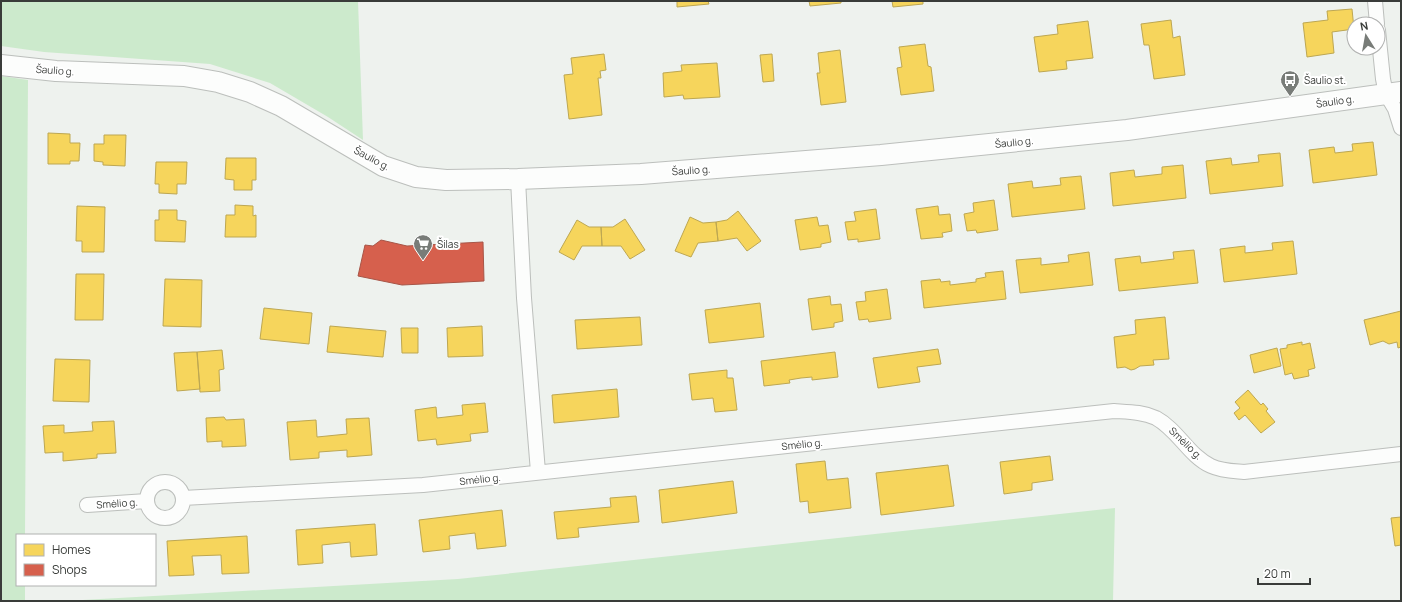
<svg xmlns="http://www.w3.org/2000/svg" width="1402" height="602" font-family="Manrope,sans-serif">
<rect width="100%" height="100%" fill="#eef2ee"/>
<path fill="#cceacc" d="M1 1H358L363 140 328 117 270 83 210 64 44 52 1 46Z
M1 76 28 80 25 535H17V585H25V601H1Z
M1115 508 1113 601H65L458 579Z"/>
<path fill="#f6d55c" stroke="#bda752" d="M677 1H708L709 4 677 7Z
M809 1H841V3L810 6Z
M892 1H923V4L893 7Z
M1352 9 1354 29 1332 32 1334 53 1307 57 1303 23 1328 20 1327 11Z
M1171 20 1173 38 1180 36 1185 75 1154 79 1149 45H1144L1141 24Z
M1088 21 1093 58 1066 61 1067 69 1039 72 1034 37 1058 34 1057 25Z
M925 44 928 66 931 67 934 91 901 95 897 68 902 67 899 47Z
M840 50 846 102 821 105 817 73H820L818 53Z
M604 54 606 70 600 71 601 78H598L602 115 569 119 564 75 573 74 571 58Z
M772 54 774 81 763 82 760 55Z
M717 63 720 97 684 99 683 95 664 97 663 73 682 71 681 65Z
M48 133 70 134V143H80L79 161H70V164H48Z
M104 135H126L125 166 103 165V162L94 161V144H104Z
M1373 142 1377 175 1313 183 1309 150 1334 147 1335 153 1353 151 1352 144Z
M1280 153 1283 186 1210 194 1206 161 1231 158 1232 165 1259 162 1258 155Z
M226 158H256V180H252V190H234V180L225 179Z
M156 162H187L186 184H177V194L159 193V184H155Z
M1183 165 1186 198 1113 206 1110 173 1134 170 1135 177 1162 174V167Z
M1081 176 1085 209 1012 217 1008 184 1032 181 1033 188 1061 185 1060 178Z
M994 200 998 230 977 233 976 230 967 231 964 214 974 212 973 203Z
M235 205 253 206V216L256 215V237H225L226 215H235Z
M77 206 105 207 104 252H82V241H76Z
M938 206 939 215 950 214 952 231 942 233 943 237 921 239 916 209Z
M876 209 880 239 858 242V239L848 240 845 222 856 221 854 212Z
M159 210H177V220L186 221 185 242 155 241V220H159Z
M738 211 761 241 747 251 737 238 718 241 716 222 727 220Z
M690 217 703 223 716 222 718 241 698 243 691 257 675 251Z
M817 217 819 226 828 225 831 242 821 244V247L800 250 795 220Z
M625 219 645 250 630 259 621 246H602L601 227H613Z
M577 220 589 227H601L602 246H582L574 260 559 252Z
M1293 241 1297 274 1224 282 1220 249 1245 246V253L1273 250 1272 243Z
M1194 250 1198 283 1119 291 1115 259 1140 256 1141 263 1174 259 1173 252Z
M1089 252 1093 285 1020 293 1016 260 1041 258V265L1069 262 1068 255Z
M1003 271 1006 299 924 308 921 281 940 279 941 282 950 281V285L976 282V279L986 277 985 273Z
M76 274H104L103 320H75Z
M165 279 202 280 201 327 163 326Z
M887 289 891 319 869 322 868 319 859 320 856 302 866 301 865 292Z
M830 296 831 305 841 304 843 321 834 323V327L812 330 808 299Z
M760 303 764 337 709 343 705 310Z
M264 308 312 313 309 344 260 339Z
M1401 311V347L1398 348 1397 342 1389 344 1383 341 1370 345 1364 320Z
M640 317 642 345 577 349 575 320Z
M1165 317 1169 359 1153 360 1154 365 1140 366 1135 369 1131 370 1125 367 1117 368 1114 337 1136 334 1135 320Z
M330 326 386 331 383 357 327 352Z
M482 326 483 356 448 357 447 328Z
M401 328H418V353H402Z
M1302 342V345L1310 343 1315 368 1308 370 1309 376 1294 379 1292 373 1285 375 1280 349 1287 348V345Z
M1277 348 1281 366 1254 373 1250 355Z
M938 349 941 364 917 367 920 382 878 388 873 358Z
M222 350 224 369 219 370 220 391 200 392 197 352Z
M193 352H197L200 389 177 391 174 353Z
M835 352 838 377 812 380V377L801 378 789 380 790 383 764 386 761 361Z
M55 359 90 360 89 402 53 401Z
M727 370V378H733L737 410 715 412 713 398 692 400 689 374Z
M617 389 619 417 554 423 552 395Z
M1248 390 1261 405 1263 403 1268 409 1266 411 1275 422 1261 433 1245 415 1239 420 1234 413 1240 408 1235 402Z
M485 403 488 432 470 434 471 441 437 445 436 439 418 441 415 410 436 407 437 418 463 415 462 405Z
M224 417 226 420 244 419 246 446 222 447V441L207 442 206 418Z
M369 418 372 455 347 457V450L319 452V458L290 460 287 422 316 420 317 437 347 434 346 419Z
M114 421 116 453 97 454V458L63 461V452L45 453 43 426 64 425V433L93 431 92 422Z
M1050 456 1053 480 1032 483V490L1004 494 1000 462Z
M825 461 827 480 848 478 851 508 809 513 808 501 800 502 796 464Z
M948 465 954 506 881 515 876 473Z
M733 481 737 513 662 523 659 490Z
M636 496 639 522 578 528 579 537 557 539 554 512 611 507 610 498Z
M502 510 506 546 477 549 475 533 449 536 450 549 423 552 419 520Z
M1401 517V545L1395 546 1391 518Z
M375 524 377 555 351 557 350 542 322 545 323 563 298 565 296 530Z
M247 536 249 573 222 574 221 555 192 556 194 575 169 576 167 541Z"/>
<path fill="#d6604d" stroke="#a75547" d="M381 240 407 246 483 242 484 281 402 285 358 276 365 245 373 246Z"/>
<g fill="none" stroke-linecap="round" stroke-linejoin="round">
<defs>
<path id="street" d="M1375 1 1377 24
M1378 30 1383 79 1386 94 1395 109 1401 128
M518 179 524 298 538 472
M147 500a18 18 0 1 1 36 0a18 18 0 1 1-36 0Z
M183 498 423 485 1114 411C1129 412 1143 412 1156 418 1178 430 1189 456 1211 466 1222 471 1233 471 1244 472L1401 454
M87 505 147 501"/>
<path id="secondary" d="M1 65 56 71 184 76 218 82 250 92 281 106 383 166 416 177 446 180 518 179 641 174 881 155 1127 130 1401 92"/>
</defs>
<use href="#street" stroke="#bcbfbc" stroke-width="16"/>
<use href="#secondary" stroke="#bcbfbc" stroke-width="22"/>
<use href="#street" stroke="#fcfdfc" stroke-width="14"/>
<use href="#secondary" stroke="#fcfdfc" stroke-width="20"/>
</g>
<defs>
<symbol id="bus-pin" viewBox="-11 -11 22 30"><path d="M0 17L-7.5 6A9.5 9.5 0 1 1 7.5 6Z" fill="#787c78" stroke="#fff"/><path d="M-5-6H5V4H4V6H2V4H-2V6H-4V4H-5ZM-3.5-4V0h7V-4ZM-3.5 1.2v1.5H-2V1.2ZM2 1.2v1.5H3.5V1.2Z" fill="#fff"/></symbol>
<symbol id="supermarket-pin" viewBox="-11 -11 22 30"><path d="M0 17L-7.5 6A9.5 9.5 0 1 1 7.5 6Z" fill="#787c78" stroke="#fff"/><path d="M-6-5.5h2.5l.6 2H6L4.5 2H-2.5L-4.4-4H-6ZM-1.5 3.2a1.3 1.3 0 1 0 .1 0ZM3 3.2a1.3 1.3 0 1 0 .1 0Z" fill="#fff"/></symbol>
</defs>
<g fill-rule="evenodd">
<use href="#bus-pin" x="1279" y="69" width="22" height="30"/>
<use href="#supermarket-pin" x="412" y="233" width="22" height="30"/>
</g>
<g text-anchor="middle" dominant-baseline="central" stroke-width="4" stroke-linejoin="round" paint-order="stroke">
<g font-size="10" fill="#393c39" stroke="#fff">
<text transform="translate(55 70) rotate(4)">Šaulio g.</text>
<text transform="translate(1335 101) rotate(-8)">Šaulio g.</text>
<text transform="translate(1014 142) rotate(-6)">Šaulio g.</text>
<text transform="translate(372 158) rotate(28)">Šaulio g.</text>
<text transform="translate(691 170) rotate(-4)">Šaulio g.</text>
<text transform="translate(1186 443) rotate(44)">Smėlio g.</text>
<text transform="translate(802 444) rotate(-6)">Smėlio g.</text>
<text transform="translate(480 479) rotate(-6)">Smėlio g.</text>
<text transform="translate(117 503) rotate(-4)">Smėlio g.</text>
</g>
<g font-size="10" fill="#393c39" stroke="#fff" text-anchor="start">
<text x="1304" y="80">Šaulio st.</text>
<text x="437" y="244">Šilas</text>
</g>
</g>
<rect width="1402" height="602" fill="none" stroke="#393c39" stroke-width="4"/>
<rect x="16" y="534" width="140" height="52" fill="#ffffff" stroke="#b0b1b0"/>
<rect x="24" y="544" width="20" height="12" fill="#f6d55c" stroke="#b0b1b0"/>
<text x="52" y="554" font-size="12" fill="#393c39">Homes</text>
<rect x="24" y="564" width="20" height="12" fill="#d6604d" stroke="#b0b1b0"/>
<text x="52" y="574" font-size="12" fill="#393c39">Shops</text>
<g transform="translate(1366 36) rotate(349)"><circle r="19" fill="#ffffff" stroke="#b0b1b0"/>
<path d="M0-3L7 15L0 10L-7 15Z" fill="#787c78"/>
<text y="-6" font-size="11" font-weight="bold" text-anchor="middle" fill="#393c39">N</text>
</g>
<path d="M1258 578v6h52v-6" fill="none" stroke="#393c39" stroke-width="2"/>
<text x="1264" y="578" font-size="12" fill="#393c39" stroke="#ffffff" stroke-width="3" paint-order="stroke">20 m</text>
</svg>
